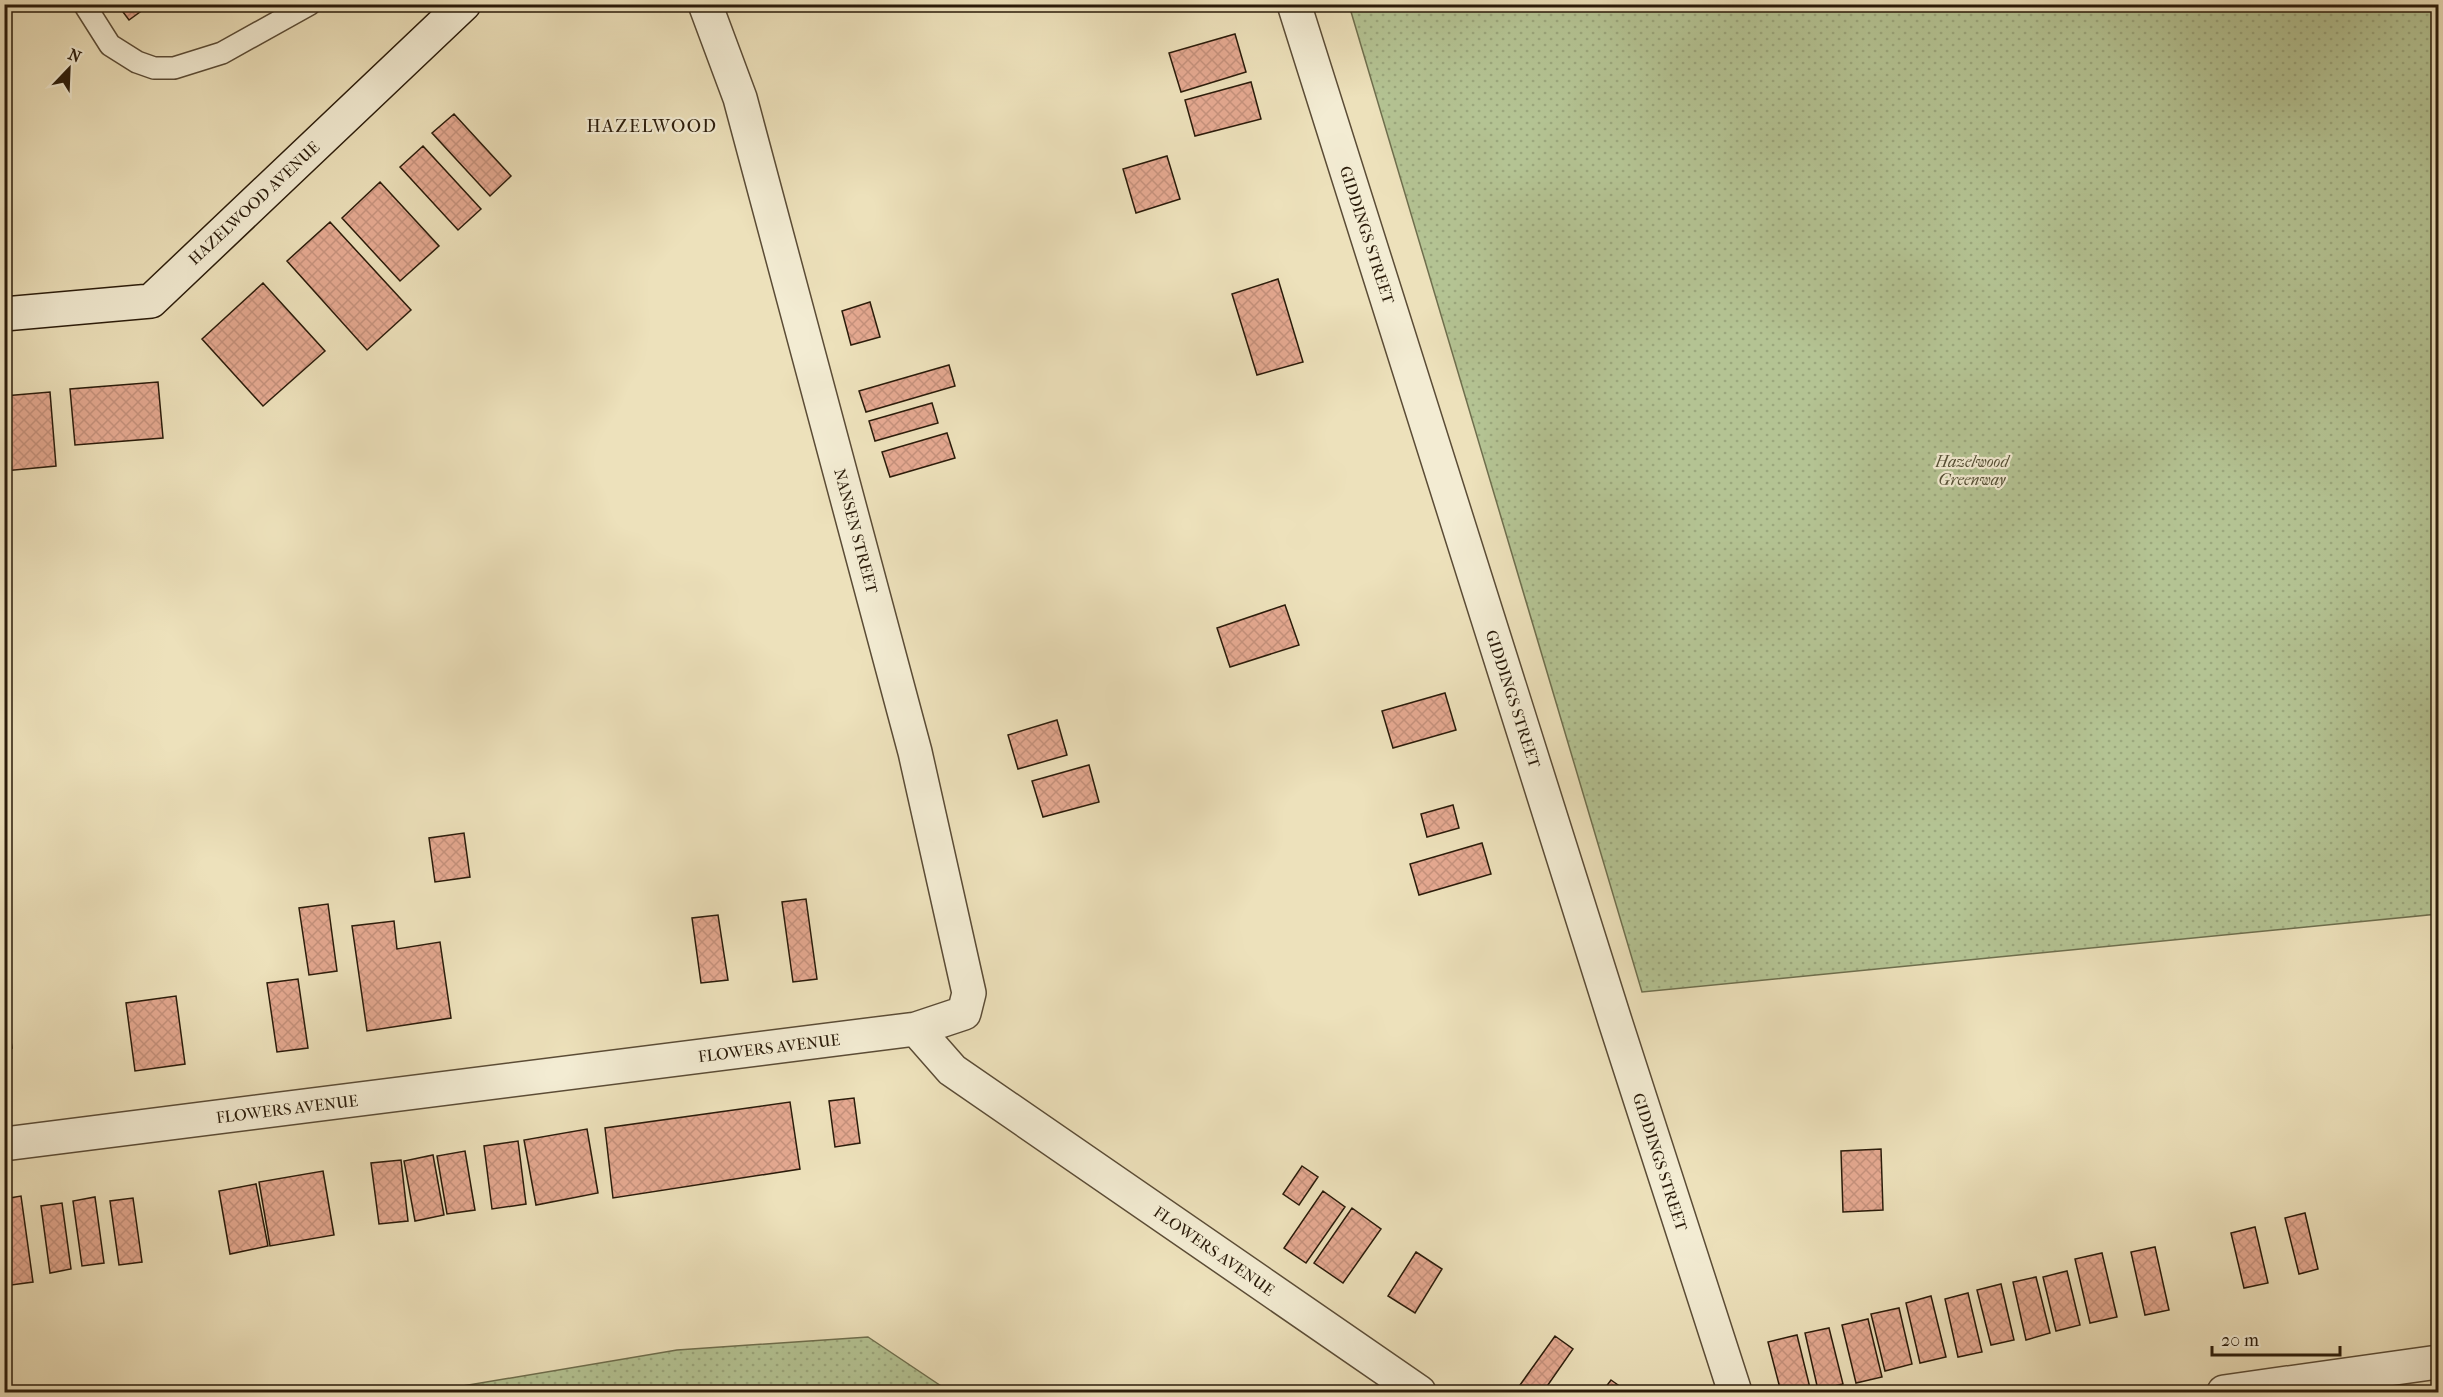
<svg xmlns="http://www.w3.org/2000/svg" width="2443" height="1397" font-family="'IM FELL French Canon',serif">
<defs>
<pattern id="park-dots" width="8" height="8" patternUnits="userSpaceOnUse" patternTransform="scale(1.5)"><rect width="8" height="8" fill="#b4c393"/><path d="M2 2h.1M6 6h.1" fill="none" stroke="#9ba77d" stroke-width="1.8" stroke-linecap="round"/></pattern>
<pattern id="building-cross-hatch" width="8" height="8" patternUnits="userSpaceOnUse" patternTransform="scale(1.5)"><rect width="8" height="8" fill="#e5a991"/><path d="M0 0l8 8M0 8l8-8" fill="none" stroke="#c5917c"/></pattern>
</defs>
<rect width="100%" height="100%" fill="#ede1bb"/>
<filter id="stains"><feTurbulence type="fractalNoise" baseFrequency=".00333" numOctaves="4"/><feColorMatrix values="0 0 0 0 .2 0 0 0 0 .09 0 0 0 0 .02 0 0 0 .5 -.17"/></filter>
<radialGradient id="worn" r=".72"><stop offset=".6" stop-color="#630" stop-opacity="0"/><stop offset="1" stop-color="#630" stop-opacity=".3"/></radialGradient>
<path fill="url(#park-dots)" stroke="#6f6f4e" stroke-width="1.5" d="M1349 5H2438V914L1642 992Z
M868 1337 950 1392H427L677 1350Z"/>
<path fill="url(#building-cross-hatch)" stroke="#2a1b0a" stroke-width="1.5" d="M117 4H151L129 20Z
M1235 34 1246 72 1181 92 1169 53Z
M1251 82 1261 119 1195 136 1185 100Z
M454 114 511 176 490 196 432 133Z
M423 146 481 209 458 230 400 167Z
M1167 156 1180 199 1136 213 1123 169Z
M380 182 439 246 400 281 342 218Z
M330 222 411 310 367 350 287 261Z
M1278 279 1303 362 1257 375 1232 294Z
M263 283 325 351 263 406 202 339Z
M870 302 880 337 851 345 842 311Z
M949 365 955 386 866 412 859 391Z
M158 382 163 438 75 445 70 389Z
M50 392 56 466 4 471V396Z
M932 403 938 423 875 441 869 421Z
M947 433 955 458 890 477 882 452Z
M1285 605 1299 645 1230 667 1217 628Z
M1445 693 1456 730 1393 748 1382 711Z
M1057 720 1067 755 1018 769 1008 735Z
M1089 765 1099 802 1043 817 1032 781Z
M1453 805 1459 828 1427 837 1421 814Z
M464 833 470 877 435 882 429 838Z
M1482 843 1491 874 1419 895 1410 864Z
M806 899 817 979 793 982 782 902Z
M328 904 337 971 309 975 299 908Z
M718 915 728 980 701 983 692 918Z
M394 921 397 949 440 942 451 1018 367 1031 352 926Z
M298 979 308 1048 277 1052 267 983Z
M4 993 12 1048 4 1049Z
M176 996 185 1064 135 1071 126 1003Z
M854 1098 860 1143 835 1147 829 1101Z
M790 1102 800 1169 613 1198 605 1128Z
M587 1129 598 1193 536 1205 524 1140Z
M518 1141 526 1204 492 1209 484 1146Z
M1881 1149 1883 1210 1843 1212 1841 1151Z
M465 1151 475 1210 447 1214 437 1156Z
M433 1155 444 1215 415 1221 404 1161Z
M401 1160 408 1221 379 1224 371 1163Z
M1302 1166 1318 1177 1299 1205 1283 1194Z
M323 1171 334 1235 270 1246 259 1182Z
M256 1184 268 1246 230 1254 219 1191Z
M1323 1191 1345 1207 1306 1263 1284 1248Z
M21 1196 33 1282 4 1286V1199Z
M95 1197 104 1263 82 1266 73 1201Z
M133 1198 142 1262 119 1265 110 1201Z
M62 1203 71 1269 50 1273 41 1206Z
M1352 1208 1381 1229 1343 1283 1314 1263Z
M2305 1213 2318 1269 2299 1274 2285 1218Z
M2255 1227 2268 1283 2244 1288 2231 1233Z
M2155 1247 2169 1310 2145 1315 2131 1252Z
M1416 1252 1442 1269 1415 1313 1388 1296Z
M2102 1253 2117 1317 2090 1323 2075 1259Z
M2067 1271 2080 1325 2056 1331 2043 1277Z
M2036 1277 2050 1333 2026 1340 2013 1282Z
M2001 1284 2014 1340 1991 1345 1977 1290Z
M1968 1293 1982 1352 1958 1357 1945 1299Z
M1931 1296 1946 1357 1920 1363 1906 1303Z
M1899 1308 1912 1364 1885 1371 1871 1314Z
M1868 1319 1882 1377 1856 1383 1842 1325Z
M1829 1328 1843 1384 1818 1390 1805 1333Z
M1797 1335 1811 1392H1781L1768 1342Z
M1555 1336 1573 1349 1543 1392H1515Z
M1611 1380 1628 1392H1602Z"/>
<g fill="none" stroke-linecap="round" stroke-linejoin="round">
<defs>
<path id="service" d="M84 4 110 45 137 62 154 68H174L222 53 310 4"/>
<path id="minor" d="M705 4 740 98 915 752 969 993 964 1013 916 1029
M1294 4 1615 1021 1735 1392
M4 1144 916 1029 952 1070 1419 1392
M2224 1392 2438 1362"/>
<path id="secondary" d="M4 314 151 301 464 4"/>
</defs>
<use href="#service" stroke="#5b4c36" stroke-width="24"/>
<use href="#minor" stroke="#5b4c36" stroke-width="36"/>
<use href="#secondary" stroke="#2a1b0a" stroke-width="36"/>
<use href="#service" stroke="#f3ecd3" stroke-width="21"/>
<use href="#minor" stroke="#f3ecd3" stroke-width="33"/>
<use href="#secondary" stroke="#f3ecd3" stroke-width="33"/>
</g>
<g text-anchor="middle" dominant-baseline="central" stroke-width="4.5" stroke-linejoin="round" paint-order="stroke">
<g font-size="16" fill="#2a1b0a" stroke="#f3ecd3">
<text transform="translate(254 203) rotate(-43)">HAZELWOOD AVENUE</text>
<text transform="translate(1367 235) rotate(72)">GIDDINGS STREET</text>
<text transform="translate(856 531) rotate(75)">NANSEN STREET</text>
<text transform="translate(1513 699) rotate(72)">GIDDINGS STREET</text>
<text transform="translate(769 1048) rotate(-7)">FLOWERS AVENUE</text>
<text transform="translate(287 1109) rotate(-7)">FLOWERS AVENUE</text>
<text transform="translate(1660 1162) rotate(72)">GIDDINGS STREET</text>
<text transform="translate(1214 1251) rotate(35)">FLOWERS AVENUE</text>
</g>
<g font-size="16" font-style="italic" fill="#534d33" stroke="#f3ecd3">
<text x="1972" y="461">Hazelwood<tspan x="1972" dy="18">Greenway</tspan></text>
</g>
<g font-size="18" letter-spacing="1.5" fill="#2a1b0a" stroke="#f3ecd3">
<text x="652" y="126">HAZELWOOD</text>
</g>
</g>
<rect width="2443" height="1397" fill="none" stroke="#ede1bb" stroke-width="24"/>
<rect x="6" y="6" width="2431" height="1385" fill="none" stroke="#2a1b0a" stroke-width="3"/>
<rect x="12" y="12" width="2419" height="1373" fill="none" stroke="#2a1b0a" stroke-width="1.5"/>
<g transform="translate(69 69) rotate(23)" stroke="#f3ecd3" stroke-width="4.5" paint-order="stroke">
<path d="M0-4.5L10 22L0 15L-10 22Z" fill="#2a1b0a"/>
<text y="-9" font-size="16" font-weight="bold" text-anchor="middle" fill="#2a1b0a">N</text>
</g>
<path d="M2212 1346v9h128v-9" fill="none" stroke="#2a1b0a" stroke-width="3"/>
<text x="2221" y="1346" font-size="18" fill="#2a1b0a" stroke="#f3ecd3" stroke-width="4.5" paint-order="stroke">20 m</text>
<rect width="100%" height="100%" filter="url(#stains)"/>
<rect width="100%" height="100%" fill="url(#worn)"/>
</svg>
